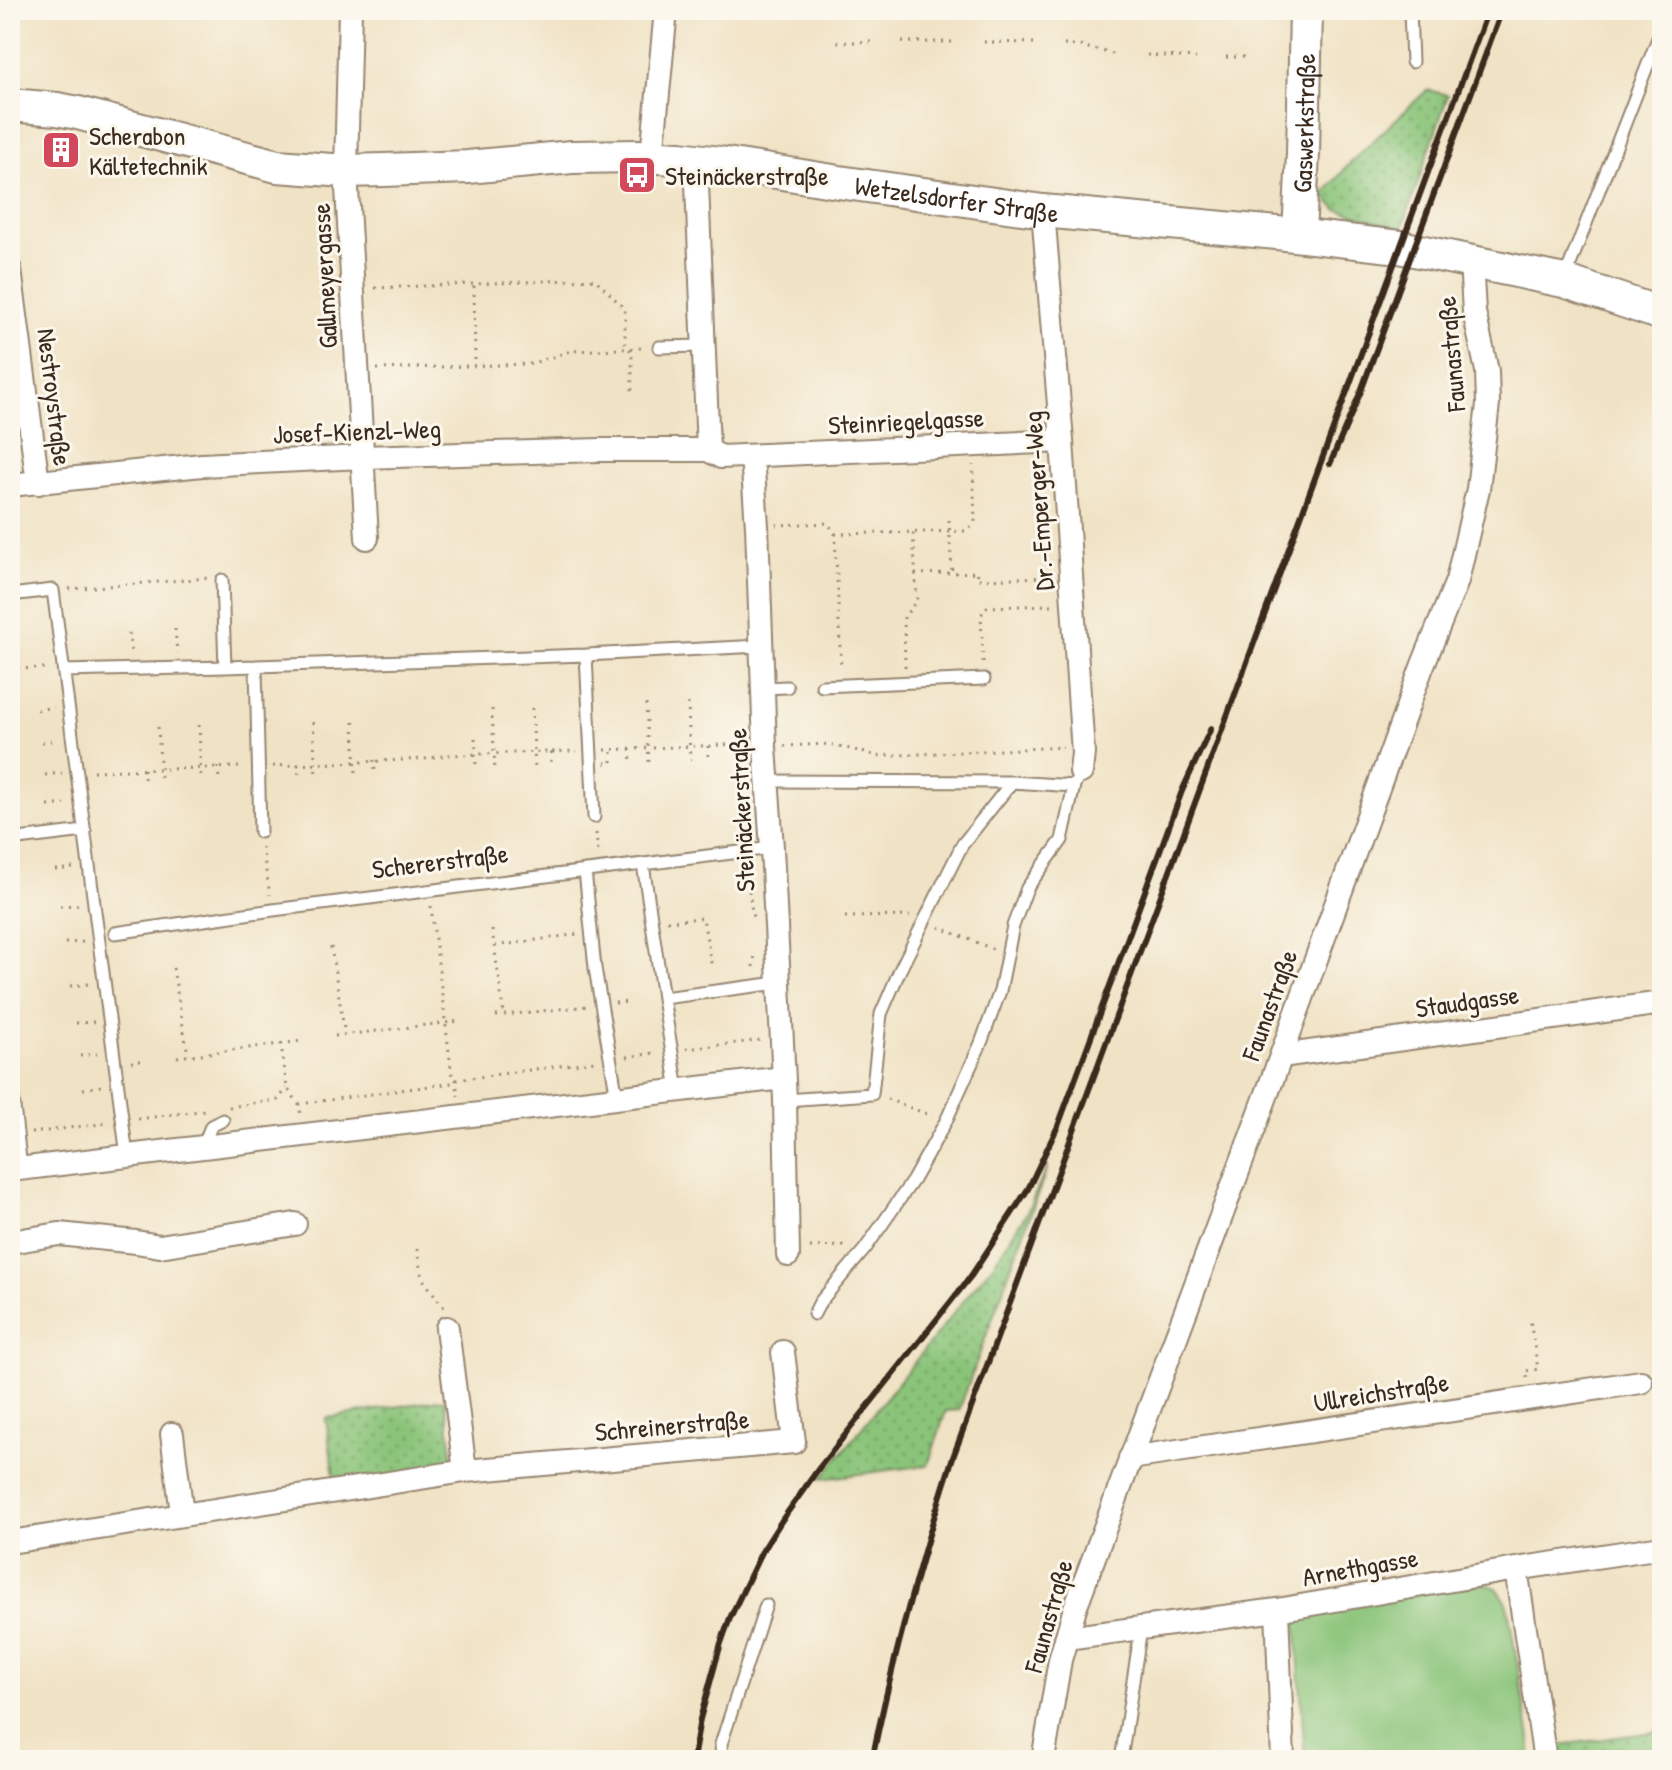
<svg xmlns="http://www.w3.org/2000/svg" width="1672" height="1770" font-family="'Patrick Hand',sans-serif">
<defs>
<pattern id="grass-dots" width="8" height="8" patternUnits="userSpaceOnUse" patternTransform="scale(2)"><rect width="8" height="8" fill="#8ac479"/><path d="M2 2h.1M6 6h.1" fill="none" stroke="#729f63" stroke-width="1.8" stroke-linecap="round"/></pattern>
</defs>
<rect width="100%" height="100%" fill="#fbf7ec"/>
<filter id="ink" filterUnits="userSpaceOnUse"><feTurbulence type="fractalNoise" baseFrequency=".0125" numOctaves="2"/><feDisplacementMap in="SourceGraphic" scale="16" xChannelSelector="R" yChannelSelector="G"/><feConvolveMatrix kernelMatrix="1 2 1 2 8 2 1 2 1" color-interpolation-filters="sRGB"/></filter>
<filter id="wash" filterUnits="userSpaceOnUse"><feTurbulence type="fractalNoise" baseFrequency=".006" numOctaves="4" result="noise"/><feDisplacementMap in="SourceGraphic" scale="32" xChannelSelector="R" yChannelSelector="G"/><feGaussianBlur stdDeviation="1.8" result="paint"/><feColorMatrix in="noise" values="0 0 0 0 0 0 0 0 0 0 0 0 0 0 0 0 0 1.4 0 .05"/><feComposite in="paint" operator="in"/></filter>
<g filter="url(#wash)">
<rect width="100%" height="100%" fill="#f0e2c4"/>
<path fill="url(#grass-dots)" stroke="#62774c" stroke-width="2" d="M1427 90 1448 95 1402 229 1337 209 1323 195 1351 162Z
M1048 1166 959 1410 946 1411 928 1465 821 1479 996 1260 1027 1212Z
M445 1399 453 1459 446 1469 335 1485 326 1418Z
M1662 1731V1760H1554L1552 1746Z"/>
<path fill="#8ac479" stroke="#62774c" stroke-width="2" d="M1483 1583 1497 1588 1507 1603 1531 1744V1760H1305L1296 1620 1303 1613Z"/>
</g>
<g filter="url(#ink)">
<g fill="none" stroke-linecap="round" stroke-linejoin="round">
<defs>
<path id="lane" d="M1410 10 1412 62
M1564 280 1662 28
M659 347 704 346
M222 580 225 667 256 666 260 832
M10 595 53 590 127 1156
M586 655 594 817
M256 666 586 655 760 646
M64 671 225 667
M822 686 984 679
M762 688 787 687
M767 781 1012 782
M10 840 85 831
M643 864 663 998
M585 871 595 968 617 1098
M115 933 273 910 772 848
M10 1072 21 1168
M678 1090 663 998 778 983
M785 1100 872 1094 881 1014 900 970 962 845 1012 782 1074 786
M203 1147 211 1126 223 1120
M814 1314 820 1302 865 1249 913 1180 946 1121 981 1043 1000 991 1013 926 1027 888 1062 840 1074 786 1081 772
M722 1760 721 1744 766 1605
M1121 1760 1141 1628"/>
<path id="street" d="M350 10 346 171 367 538
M652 156 666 10
M696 160 708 450 721 457 1062 441
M1043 211 1062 441 1083 753 1081 772
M10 270 38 483
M752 456 757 526 765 747 772 848 785 1100 788 1255
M10 485 202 465 362 457 599 450H708
M1281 1056 1662 1003
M10 1170 783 1078
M10 1242 59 1234 136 1242 160 1246 295 1224
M447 1328 465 1471
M172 1434 182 1514
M1130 1458 1641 1382
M10 1542 465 1471 794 1442 783 1352
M1516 1569 1545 1760
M1277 1610 1283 1760
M1066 1638 1277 1610 1516 1569 1662 1547
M1043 1760 1060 1660 1075 1608 1281 1056 1422 667 1457 581 1478 489 1488 404 1487 371 1474 312 1471 260"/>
<g id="secondary">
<path id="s1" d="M10 105 57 109 78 113 277 166 346 171 384 170 468 167 572 157 638 156 680 158 720 163 839 182 1043 211 1277 233 1400 247 1564 281 1662 314"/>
<path id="s2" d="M1299 235 1303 153 1306 10"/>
</g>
</defs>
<use href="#lane" stroke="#968671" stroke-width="15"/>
<use href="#street" stroke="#968671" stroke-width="26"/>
<use href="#secondary" stroke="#968671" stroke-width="36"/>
<path stroke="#968671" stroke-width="3" stroke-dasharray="2 6" stroke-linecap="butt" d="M837 42H872
M902 42H955
M984 42 1034 43
M1064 45 1081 46 1117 55
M1147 55 1196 58
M1226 57H1248
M474 286 475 366
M375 288 595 279 625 309V343L632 353V393H629
M377 369 530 364 571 351 643 348
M949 520 952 573
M776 525 828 523 835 534 841 668
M835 534 966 531 975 522 973 465
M915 574 978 572 977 579 1052 577
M69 589 209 578
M175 629 177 653
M129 633 131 653
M983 662 981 615 987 607 1054 605
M905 667 904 617 917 600 913 532
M10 669 46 668
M688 703 690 760
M646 704 649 762
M532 708 535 770
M492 709 495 772
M37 710 53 707
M313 722 316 777
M354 722 356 773
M199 725 201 780
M158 727 161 780
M475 738 476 767
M42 742 57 740
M708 746V758
M784 746 830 744 878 756 1063 747
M630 749 631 763
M605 750 745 744
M551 752V767
M374 760 375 772
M605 763H612V749
M298 764 299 777
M273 766 425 759 448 755 577 751
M218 767 219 779
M144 769V780
M93 771 242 767
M45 775 62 773
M48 806 65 804
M596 833 598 854
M262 847 270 895
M746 867 753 919
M55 870 74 868
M60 906 78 905
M431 906 452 1076 456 1080 458 1096
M845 917 910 916
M667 921 703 918 712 968
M939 927 995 950
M492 930 504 1015
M65 943 84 942
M495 946 578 934
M331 947 345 1035
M753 967 755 955
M173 968 188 1055
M70 986 89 984
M615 1003 628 1002
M496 1016 587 1006
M76 1023 94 1022
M335 1036 461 1021
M281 1044 301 1041
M686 1049 762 1040
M80 1056 97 1054
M177 1057 281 1044 287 1088 299 1104 301 1116
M627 1057 655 1053
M131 1062 143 1060
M83 1089 101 1086
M887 1099 932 1116
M299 1104 452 1083 456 1080 595 1061
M229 1107 278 1100 287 1088
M138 1119 206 1110
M31 1133 107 1123
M810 1247 846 1246
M417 1249 422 1278 445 1309
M1527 1378 1526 1371 1538 1369 1530 1320"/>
<use href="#lane" stroke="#fff" stroke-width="11"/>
<use href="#street" stroke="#fff" stroke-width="22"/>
<use href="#secondary" stroke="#fff" stroke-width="32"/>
<path stroke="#3b2a1e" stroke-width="6" d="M1330 464 1361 391 1502 10
M693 1760 700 1719 721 1643 730 1618 761 1553 782 1520 819 1468 971 1276 1028 1189 1058 1126 1182 791 1211 728
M872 1760C893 1658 920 1559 952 1460L1488 10"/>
</g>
</g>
<defs>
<symbol id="building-square" viewBox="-11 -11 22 22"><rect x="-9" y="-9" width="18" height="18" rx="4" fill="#d1495b" stroke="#fbf7ec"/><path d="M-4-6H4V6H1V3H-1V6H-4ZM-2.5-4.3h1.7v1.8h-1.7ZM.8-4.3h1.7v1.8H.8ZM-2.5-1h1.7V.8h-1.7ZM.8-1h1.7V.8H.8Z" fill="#fff"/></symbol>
<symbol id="bus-square" viewBox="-11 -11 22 22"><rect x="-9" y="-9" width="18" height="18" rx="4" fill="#d1495b" stroke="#fbf7ec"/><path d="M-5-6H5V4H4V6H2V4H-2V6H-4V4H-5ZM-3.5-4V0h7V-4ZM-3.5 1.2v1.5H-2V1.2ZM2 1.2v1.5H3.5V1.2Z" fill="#fff"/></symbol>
</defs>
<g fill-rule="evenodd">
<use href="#building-square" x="39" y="128" width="44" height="44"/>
<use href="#bus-square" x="615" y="153" width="44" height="44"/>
</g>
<g text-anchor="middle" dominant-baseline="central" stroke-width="6" stroke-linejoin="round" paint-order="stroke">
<g font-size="26" fill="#3b2a1e" stroke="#fbf7ec">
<text stroke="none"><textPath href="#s2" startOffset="112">Gaswerkstraße</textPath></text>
<text stroke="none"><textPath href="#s1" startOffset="958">Wetzelsdorfer Straße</textPath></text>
<text transform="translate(324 276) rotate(-93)">Gallmeyergasse</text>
<text transform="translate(1451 354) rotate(-95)">Faunastraße</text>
<text transform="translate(55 397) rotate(83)">Nestroystraße</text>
<text transform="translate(906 421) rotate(-3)">Steinriegelgasse</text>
<text transform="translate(357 431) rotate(-2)">Josef-Kienzl-Weg</text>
<text transform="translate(1038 501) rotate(-94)">Dr.-Emperger-Weg</text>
<text transform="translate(741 810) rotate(-93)">Steinäckerstraße</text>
<text transform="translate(440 861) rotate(-7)">Schererstraße</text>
<text transform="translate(1467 1001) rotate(-8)">Staudgasse</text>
<text transform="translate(1269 1005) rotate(-70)">Faunastraße</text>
<text transform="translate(1381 1392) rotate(-9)">Ullreichstraße</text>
<text transform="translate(672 1425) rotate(-5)">Schreinerstraße</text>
<text transform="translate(1360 1567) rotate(-10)">Arnethgasse</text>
<text transform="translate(1048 1616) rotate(-74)">Faunastraße</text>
</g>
<g font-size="26" fill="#3b2a1e" stroke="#fbf7ec" text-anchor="start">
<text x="89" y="135">Scherabon<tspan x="89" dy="30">Kältetechnik</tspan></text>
<text x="665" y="175">Steinäckerstraße</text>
</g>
</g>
<rect width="1672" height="1770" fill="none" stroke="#fbf7ec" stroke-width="40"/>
</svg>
